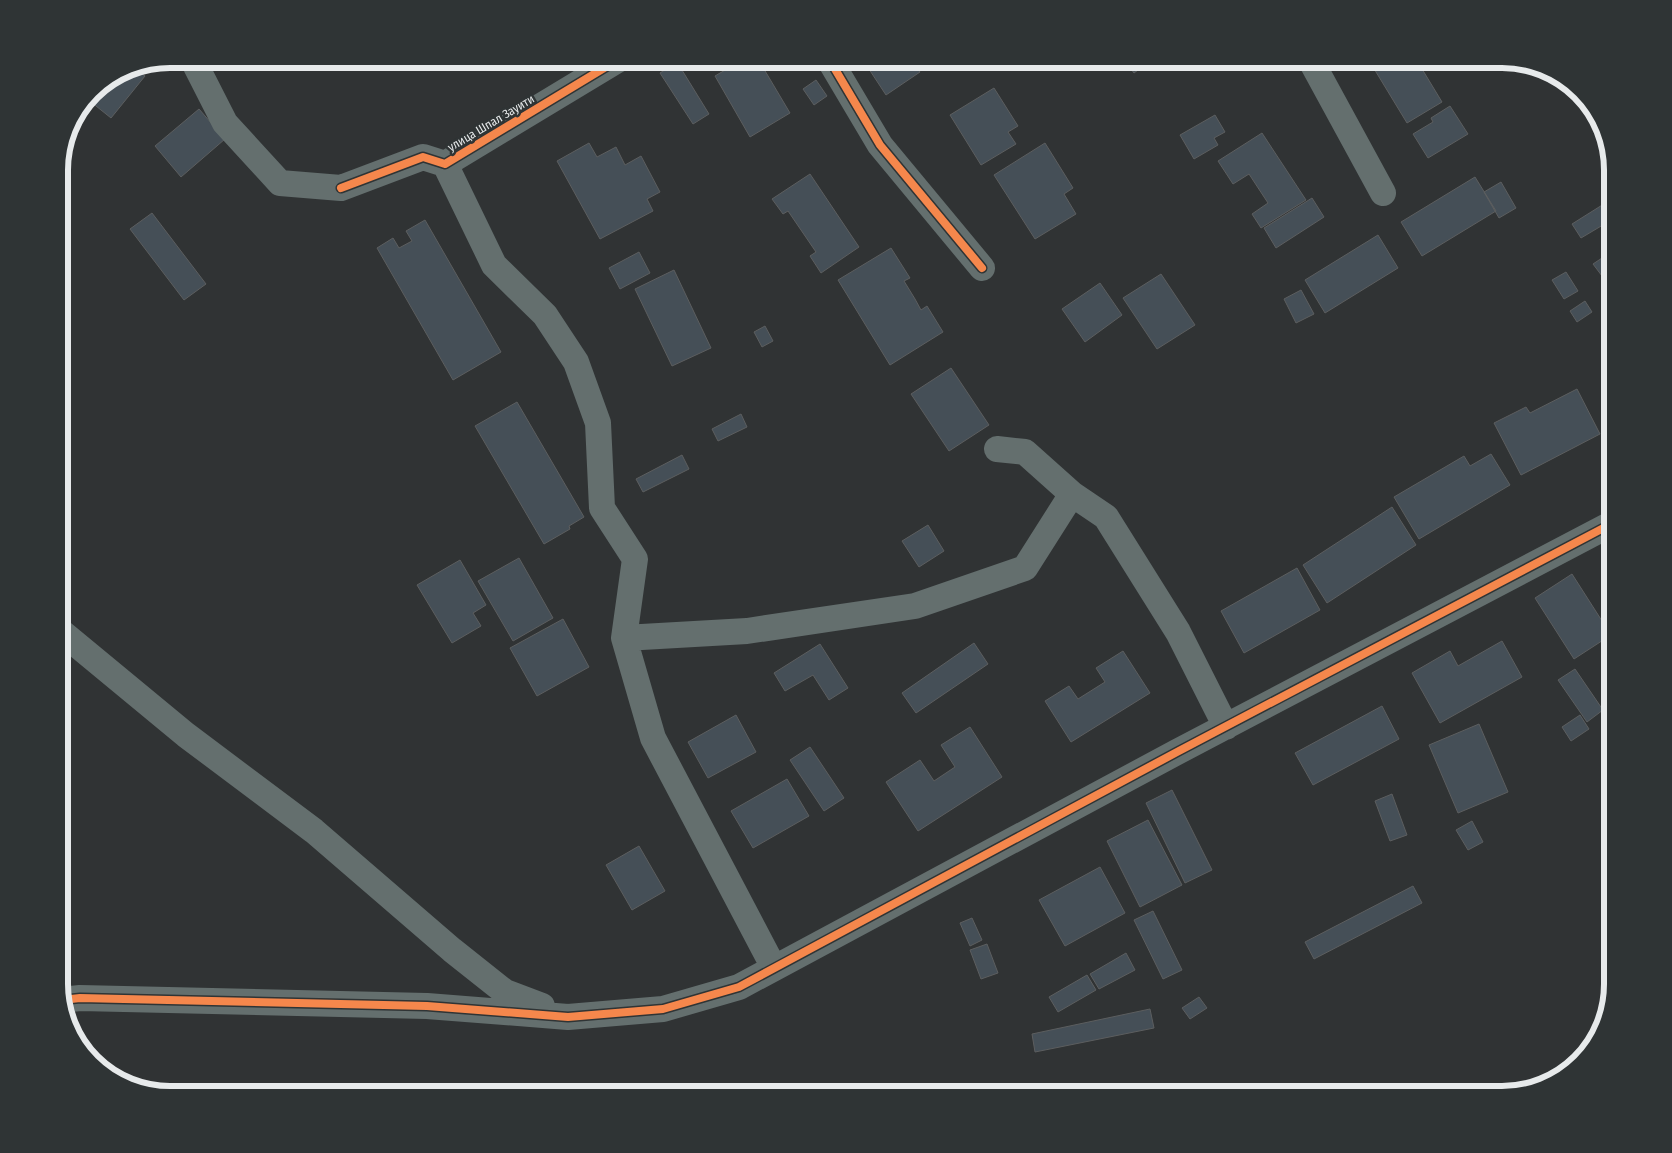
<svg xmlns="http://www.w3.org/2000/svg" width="1672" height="1153" font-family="'Fira Sans Condensed',sans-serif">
<rect width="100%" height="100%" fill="#303334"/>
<path fill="#454f57" stroke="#5c5e5f" d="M677 59H694L681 66Z
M727 59H758L790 113 750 137 715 76 732 66Z
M865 59H911L920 72 886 95 863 60Z
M1128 59H1149L1150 61 1134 73 1125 61Z
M1386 59H1416L1442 102 1407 123 1373 67Z
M677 62 709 114 693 124 660 73Z
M132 66 145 76 111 118 86 98 91 91 127 67Z
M816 80 827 96 814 105 803 89Z
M994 88 1018 126 1008 132 1016 144 981 165 950 115Z
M1450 106 1468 134 1428 158 1413 134 1433 122 1431 118Z
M199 109 225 139 181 177 155 146Z
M1215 115 1225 132 1214 138 1218 145 1194 159 1180 135Z
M1262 133 1306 200 1261 228 1252 214 1268 203 1249 174 1233 184 1218 161Z
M589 143 597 157 616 147 625 165 641 156 660 192 647 199 653 211 600 239 557 161Z
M1045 143 1073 188 1064 194 1076 214 1035 239 994 175Z
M810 174 859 247 821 273 810 256 816 252 788 211 783 214 772 199Z
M1475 177 1496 211 1422 256 1401 222Z
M1501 182 1516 208 1499 218 1484 192Z
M1312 198 1324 217 1276 248 1264 228Z
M1607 202 1613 212V219L1581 238 1572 224Z
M152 213 206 284 184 300 130 229Z
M425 220 501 352 453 380 377 248 393 238 399 248 412 241 406 231Z
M1378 235 1398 268 1325 313 1305 280Z
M891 248 910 278 904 281 915 299 921 310 927 306 943 332 890 365 838 280Z
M639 252 650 273 620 289 609 268Z
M1608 254 1613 262V267L1602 276 1593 264Z
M674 270 711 348 672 366 635 289Z
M1566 272 1578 291 1564 299 1552 280Z
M1161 274 1195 325 1157 349 1123 298Z
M1100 283 1122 315 1085 342 1062 309Z
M1301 290 1314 314 1296 323 1284 299Z
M1585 301 1592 312 1577 322 1570 311Z
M765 326 773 341 762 347 754 332Z
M951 368 989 425 949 451 911 394Z
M1577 389 1600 434 1521 475 1494 423 1526 407 1530 413Z
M517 402 584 517 569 526 570 529 544 544 475 426Z
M741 414 747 427 718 441 712 429Z
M1491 454 1510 485 1419 539 1394 497 1464 456 1470 466Z
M682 455 689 469 643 492 636 479Z
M1392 507 1416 545 1327 603 1303 565Z
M928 525 944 551 919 567 902 541Z
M519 558 553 618 513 641 478 581Z
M460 560 486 605 473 613 481 626 452 643 417 585Z
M1297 568 1320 610 1244 653 1221 611Z
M1572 574 1611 635 1574 659 1535 598Z
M563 619 589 667 537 696 510 648Z
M1502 641 1522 677 1440 723 1412 673 1450 651 1458 666Z
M974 643 988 664 916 713 902 693Z
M820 644 848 688 829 700 813 675 785 691 774 673Z
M1123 651 1150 693 1071 742 1045 701 1069 686 1078 699 1105 682 1096 668Z
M1575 669 1603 710 1587 722 1558 680Z
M1382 706 1399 739 1313 785 1295 753Z
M736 715 756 752 708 778 688 742Z
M1580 715 1589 729 1571 741 1562 727Z
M1479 724 1508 792 1458 813 1429 745Z
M970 727 1002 777 918 831 886 782 920 760 934 781 955 767 941 745Z
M810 747 844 798 824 811 790 760Z
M787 779 809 816 753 848 731 811Z
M1172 790 1212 870 1185 883 1146 803Z
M1392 794 1407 835 1390 841 1375 801Z
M1148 820 1182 885 1140 907 1107 841Z
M1472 821 1483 842 1468 850 1456 830Z
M639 846 665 891 632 910 606 865Z
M1100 867 1125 913 1065 946 1039 900Z
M1413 886 1422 903 1314 959 1305 942Z
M1153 911 1182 970 1163 979 1134 920Z
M972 918 982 940 970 946 960 923Z
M987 944 998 973 981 979 970 950Z
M1126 953 1135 970 1099 989 1090 974Z
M1087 975 1096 990 1058 1012 1049 997Z
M1199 997 1207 1008 1190 1019 1182 1008Z
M1150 1009 1154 1028 1035 1052 1032 1034Z"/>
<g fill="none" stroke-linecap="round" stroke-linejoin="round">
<path stroke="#646f6e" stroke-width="26" d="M200 59 196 66 225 123 280 183 341 188 423 157 445 164 619 59
M829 59 880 145 982 268
M1310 59 1383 193
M445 164 494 265 545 315 576 362 598 423 602 508 635 559 624 638 653 738 774 968
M997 449 1025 452 1072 494 1106 517 1178 632 1226 727
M59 630 186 735 314 831 452 950 505 992 542 1006
M624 638 747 631 915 606 1025 568 1072 494
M62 1000 80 998 427 1006 568 1017 663 1009 739 987 1177 752 1613 523"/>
<defs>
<path id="cycleway" d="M829 59 880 145 982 268
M341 188 423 157 445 164 619 59
M62 1000 80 998 427 1006 568 1017 663 1009 739 987 1177 752 1613 523"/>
</defs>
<use href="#cycleway" stroke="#2f3435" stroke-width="11"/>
<use href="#cycleway" stroke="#f5874c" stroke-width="8"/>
</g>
<g text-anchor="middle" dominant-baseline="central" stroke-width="5" stroke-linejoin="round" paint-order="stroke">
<g font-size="12" fill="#e7eaeb" stroke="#2f3435">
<text transform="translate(491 123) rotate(-31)">улица Шпал Зауити</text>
</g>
</g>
<path d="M0 0H1672V1153H0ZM170 68H1502A102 102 0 0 1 1604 170V984A102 102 0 0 1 1502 1086H170A102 102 0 0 1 68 984V170A102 102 0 0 1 170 68Z" fill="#2f3435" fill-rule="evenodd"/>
<path fill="none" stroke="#e7eaeb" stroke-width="6" d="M170 68H1502A102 102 0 0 1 1604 170V984A102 102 0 0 1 1502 1086H170A102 102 0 0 1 68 984V170A102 102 0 0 1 170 68Z"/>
</svg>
